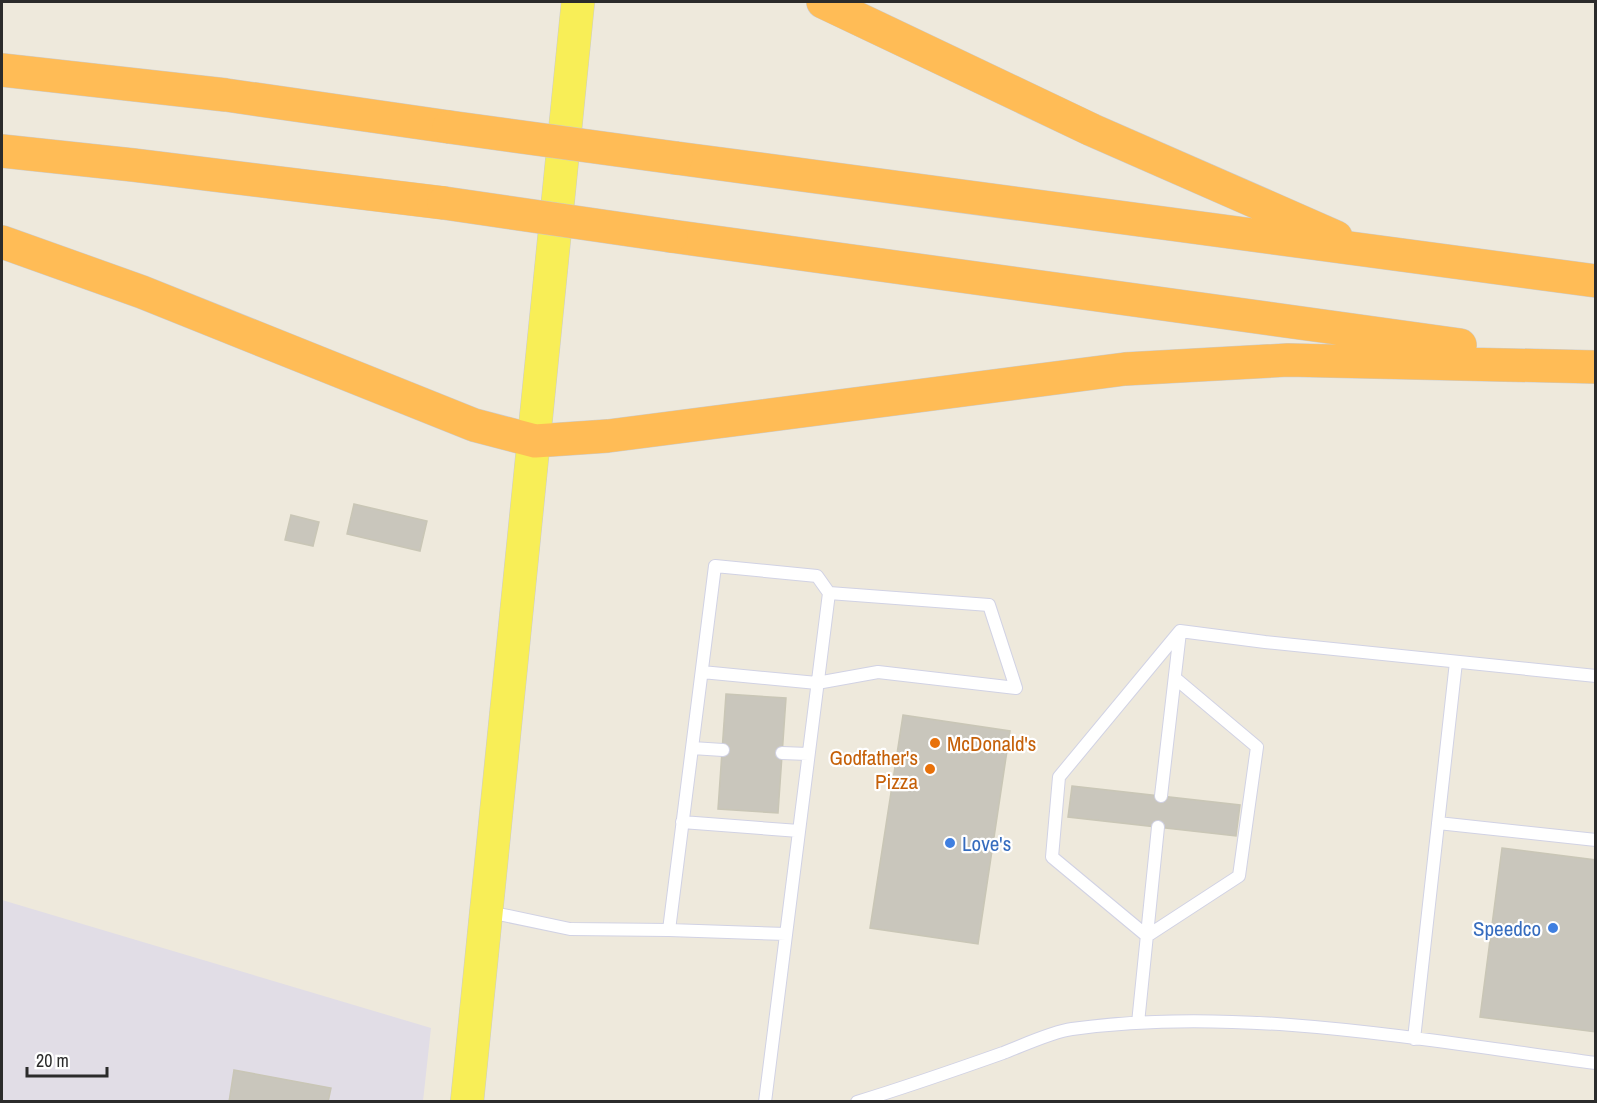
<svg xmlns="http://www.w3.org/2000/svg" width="1597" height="1103" font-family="'Archivo Narrow',sans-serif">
<rect width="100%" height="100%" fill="#eee9dc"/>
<path fill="#e1dde6" d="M2 900 431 1028 423 1101H2Z"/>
<path fill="#c9c6bc" stroke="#c9c6b6" stroke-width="1.5" d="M354 504 427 521 420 551 347 534Z
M291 515 319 522 313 546 285 540Z
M726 694 786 698 778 813 718 809Z
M903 715 1010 731 978 944 870 928Z
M1072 786 1240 805 1236 836 1068 817Z
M1502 848 1596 860V1032L1480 1017Z
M234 1070 331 1088 328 1102H229Z"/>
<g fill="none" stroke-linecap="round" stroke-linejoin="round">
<defs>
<path id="service" d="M1180 631 1265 642 1596 676
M702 672 817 683 878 672 1016 688 989 605 829 593
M1175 678 1257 747 1239 876 1147 936 1052 857 1059 777 1180 631
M692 748 723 750
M782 753 808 754
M1161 796 1180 632
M682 822 799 831
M1438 823 1596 840
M489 912 570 929 669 930 715 566 817 576 829 593 765 1102
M669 930 786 934
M1138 1023 1158 827
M1414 1039 1456 662
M857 1102C906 1087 955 1070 1003 1053 1024 1045 1051 1032 1072 1029 1242 1005 1427 1041 1596 1063"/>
<path id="primary" d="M467 1102 578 2"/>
<path id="motorway" d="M823 2 1092 130 1336 237
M2 70 226 95 449 127
M2 151 133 165 444 203
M676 158 1596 281
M671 236 1460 345
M2 242 142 292 474 425 535 441 608 436 1125 369 1288 360 1596 367"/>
</defs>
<use href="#service" stroke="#d1d2e4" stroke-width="14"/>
<use href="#primary" stroke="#ccc" stroke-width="34"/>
<use href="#motorway" stroke="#ccc" stroke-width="34"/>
<use href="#service" stroke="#fff" stroke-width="12"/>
<use href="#primary" stroke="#f8ee57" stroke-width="33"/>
<use href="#motorway" stroke="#ffbc56" stroke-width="33"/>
<defs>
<path id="motorway-bridge" d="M449 127 676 158
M444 203 671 236"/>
</defs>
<use href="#motorway-bridge" stroke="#ccc" stroke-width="34" stroke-linecap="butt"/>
<use href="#motorway-bridge" stroke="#ffbc56" stroke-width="33"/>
</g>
<g fill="#e8710a" stroke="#fff" stroke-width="2">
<circle cx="935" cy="743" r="6"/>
<circle cx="930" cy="769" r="6"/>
</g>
<g fill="#3f7fe0" stroke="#fff" stroke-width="2">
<circle cx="950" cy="843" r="6"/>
<circle cx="1553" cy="928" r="6"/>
</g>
<g text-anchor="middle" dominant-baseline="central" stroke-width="4.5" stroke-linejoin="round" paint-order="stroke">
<g font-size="21" fill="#c56008" stroke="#fff" text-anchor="start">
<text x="947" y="743">McDonald's</text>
<text x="918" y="757" text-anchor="end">Godfather's<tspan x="918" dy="24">Pizza</tspan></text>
</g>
<g font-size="21" fill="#366cbe" stroke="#fff" text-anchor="start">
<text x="962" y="843">Love's</text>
<text x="1541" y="928" text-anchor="end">Speedco</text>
</g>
</g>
<rect width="1597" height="1103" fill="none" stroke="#2b2b2b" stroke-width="6"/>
<path d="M27 1067v9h80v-9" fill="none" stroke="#2b2b2b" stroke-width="3"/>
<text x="36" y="1067" font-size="18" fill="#2b2b2b" stroke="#ffffff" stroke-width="4.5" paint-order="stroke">20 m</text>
</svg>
